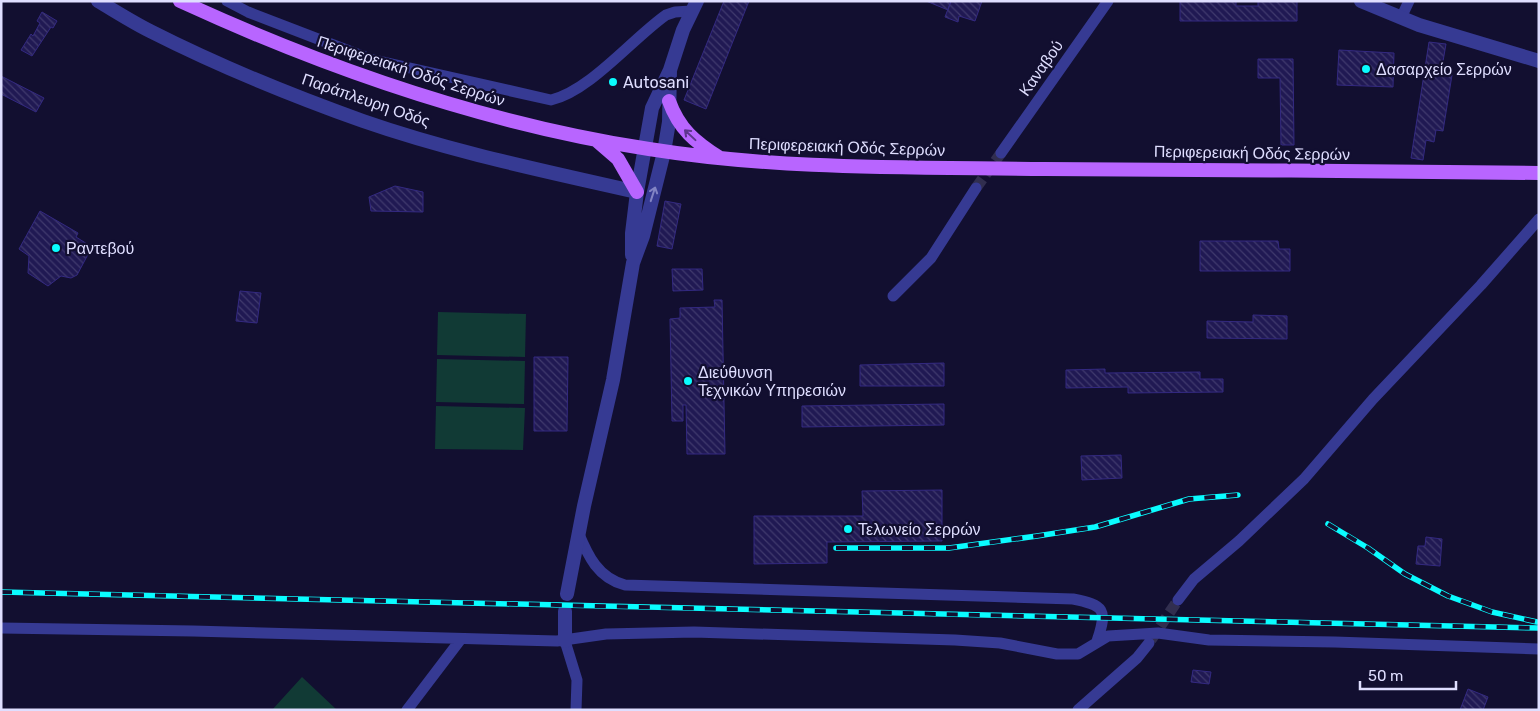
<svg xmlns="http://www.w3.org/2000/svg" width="1540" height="711" font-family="Rubik,sans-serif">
<defs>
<pattern id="building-back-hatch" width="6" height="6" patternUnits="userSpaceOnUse" patternTransform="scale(1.25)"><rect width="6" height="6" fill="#201953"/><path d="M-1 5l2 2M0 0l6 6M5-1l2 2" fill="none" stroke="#403a6d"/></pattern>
</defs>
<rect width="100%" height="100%" fill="#120f30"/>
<path fill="#113a35" d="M438 312 526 314 525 357 437 355Z
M437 359 525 361 524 404 436 402Z
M436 406 525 408 523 450 435 449Z
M302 677 337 710H272Z"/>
<path fill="url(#building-back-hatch)" stroke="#332981" d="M724 1H749L706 109 684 100Z
M926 1H951L948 10Z
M951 1H982L975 21 959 16 958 22 945 17Z
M1180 1H1236V6H1258V1H1297V21H1180Z
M42 12 57 21 53 28 51 27 32 56 21 50 31 34 33 36 40 23 37 21Z
M1429 42 1446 44 1441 73 1452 75 1443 131 1436 130 1434 142 1426 140 1423 160 1411 158Z
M1339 50 1394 53 1393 87 1337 85Z
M1258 59H1293L1294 145H1281L1280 78H1258Z
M1 76 44 98 36 112 1 94Z
M395 186 423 192V212L371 211 369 197Z
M665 201 681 204 672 249 657 246Z
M40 211 78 233 76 237 92 247 77 275 71 278 61 276 48 286 28 273 29 256 19 249Z
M1200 241H1278L1279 249H1290V271H1200Z
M672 269H702L703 290 673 291Z
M240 291 261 293 257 323 236 321Z
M714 300H722L725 454H687L686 405H683V421H672L670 319 680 318V308L715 307Z
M1253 315 1287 316V339L1207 338V321L1253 322Z
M534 357H568L567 431H534Z
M944 363V386H860V365Z
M1105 369V373L1200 372V379H1223V392L1128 393V387L1066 388V370Z
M944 404V425L802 427V406Z
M1121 455 1122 478 1082 480 1081 456Z
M942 490V541L827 542V563L754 564V516H863L862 491Z
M1426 537 1442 539 1440 566 1416 564 1418 546H1425Z
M1193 670 1211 672 1209 684 1191 682Z
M1468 689 1488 697 1483 710H1460Z"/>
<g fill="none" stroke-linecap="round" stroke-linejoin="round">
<path stroke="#312e4f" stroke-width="11" stroke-dasharray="11 5.5" stroke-linecap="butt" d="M976 188 1001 153
M1151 640 1178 600"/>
<path stroke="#363a93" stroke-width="11" d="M227 1 248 12 370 59 551 100C590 91 633 38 666 15L675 12 691 11
M1401 18 1409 1
M1001 153 1108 1
M893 296 931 258 976 188
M578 532C588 556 598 578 625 585L1073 599C1104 605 1108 609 1097 641
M1178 600 1194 579 1239 541 1304 479 1373 399 1481 285 1539 219
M1 628 193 631 557 641 606 634 694 632 955 640 1000 643 1057 654H1078L1108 636 1158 633 1209 640 1335 642 1539 649
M565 641 577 680 576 710
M407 710 461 639
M1078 710 1137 658 1149 643"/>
<path stroke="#363a93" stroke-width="14" d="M98 1C115 11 132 22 150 31 219 66 290 95 363 121 452 152 545 171 637 192
M1361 1 1419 25 1539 61
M632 255V233L637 192 652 108 670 70 683 30 697 1
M567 594 584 506 613 380 633 263 643 236 664 152 669 122 670 70
M565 641V611"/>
<path stroke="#b865ff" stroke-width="14" d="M180 1C330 70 486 124 649 149 780 170 913 167 1045 169 1210 170 1374 171 1539 173
M669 101C679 129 695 142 720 158
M596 140 618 159 637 192"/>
<defs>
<path id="rail" d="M1328 524 1368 548 1405 574 1448 596 1492 612 1537 622
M836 548H949L1037 536 1095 527 1189 499 1238 495
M1 592 1539 628"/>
</defs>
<use href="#rail" stroke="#0afcff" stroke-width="5.5"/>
<use href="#rail" stroke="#120f30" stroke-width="4" stroke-dasharray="11" stroke-linecap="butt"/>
</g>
<defs><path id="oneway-shaft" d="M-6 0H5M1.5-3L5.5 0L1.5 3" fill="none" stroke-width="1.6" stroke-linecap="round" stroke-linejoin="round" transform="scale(1.25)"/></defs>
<use stroke="#5d368d" href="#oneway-shaft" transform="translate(690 135) rotate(-137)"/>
<use stroke="#8284c4" href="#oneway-shaft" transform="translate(653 194) rotate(-72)"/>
<g fill="#0afcff" stroke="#120f30" stroke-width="2">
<circle cx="1366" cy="69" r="5"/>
<circle cx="613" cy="82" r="5"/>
<circle cx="56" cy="248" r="5"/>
<circle cx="688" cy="381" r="5"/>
<circle cx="848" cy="529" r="5"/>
</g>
<g text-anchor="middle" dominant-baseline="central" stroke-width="4.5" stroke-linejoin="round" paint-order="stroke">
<g font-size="16" fill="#dfdeff" stroke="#120f30">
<text transform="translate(1041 68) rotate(-55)">Καναβού</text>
<text transform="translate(411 71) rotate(18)">Περιφερειακή Οδός Σερρών</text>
<text transform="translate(366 100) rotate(19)">Παράπλευρη Οδός</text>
<text transform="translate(847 147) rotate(2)">Περιφερειακή Οδός Σερρών</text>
<text transform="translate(1252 153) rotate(1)">Περιφερειακή Οδός Σερρών</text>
</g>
<g font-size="16" fill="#dfdeff" stroke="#120f30" text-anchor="start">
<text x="1376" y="69">Δασαρχείο Σερρών</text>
<text x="623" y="82">Autosani</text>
<text x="66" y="248">Ραντεβού</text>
<text x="698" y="372">Διεύθυνση<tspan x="698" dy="18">Τεχνικών Υπηρεσιών</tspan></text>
<text x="858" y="529">Τελωνείο Σερρών</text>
</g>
</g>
<rect width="1540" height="711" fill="none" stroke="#dfdeff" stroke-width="5"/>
<path d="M1360 681v8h96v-8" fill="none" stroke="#dfdeff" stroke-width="2.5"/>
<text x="1368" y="681" font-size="15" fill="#dfdeff" stroke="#120f30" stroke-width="4" paint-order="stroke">50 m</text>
</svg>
